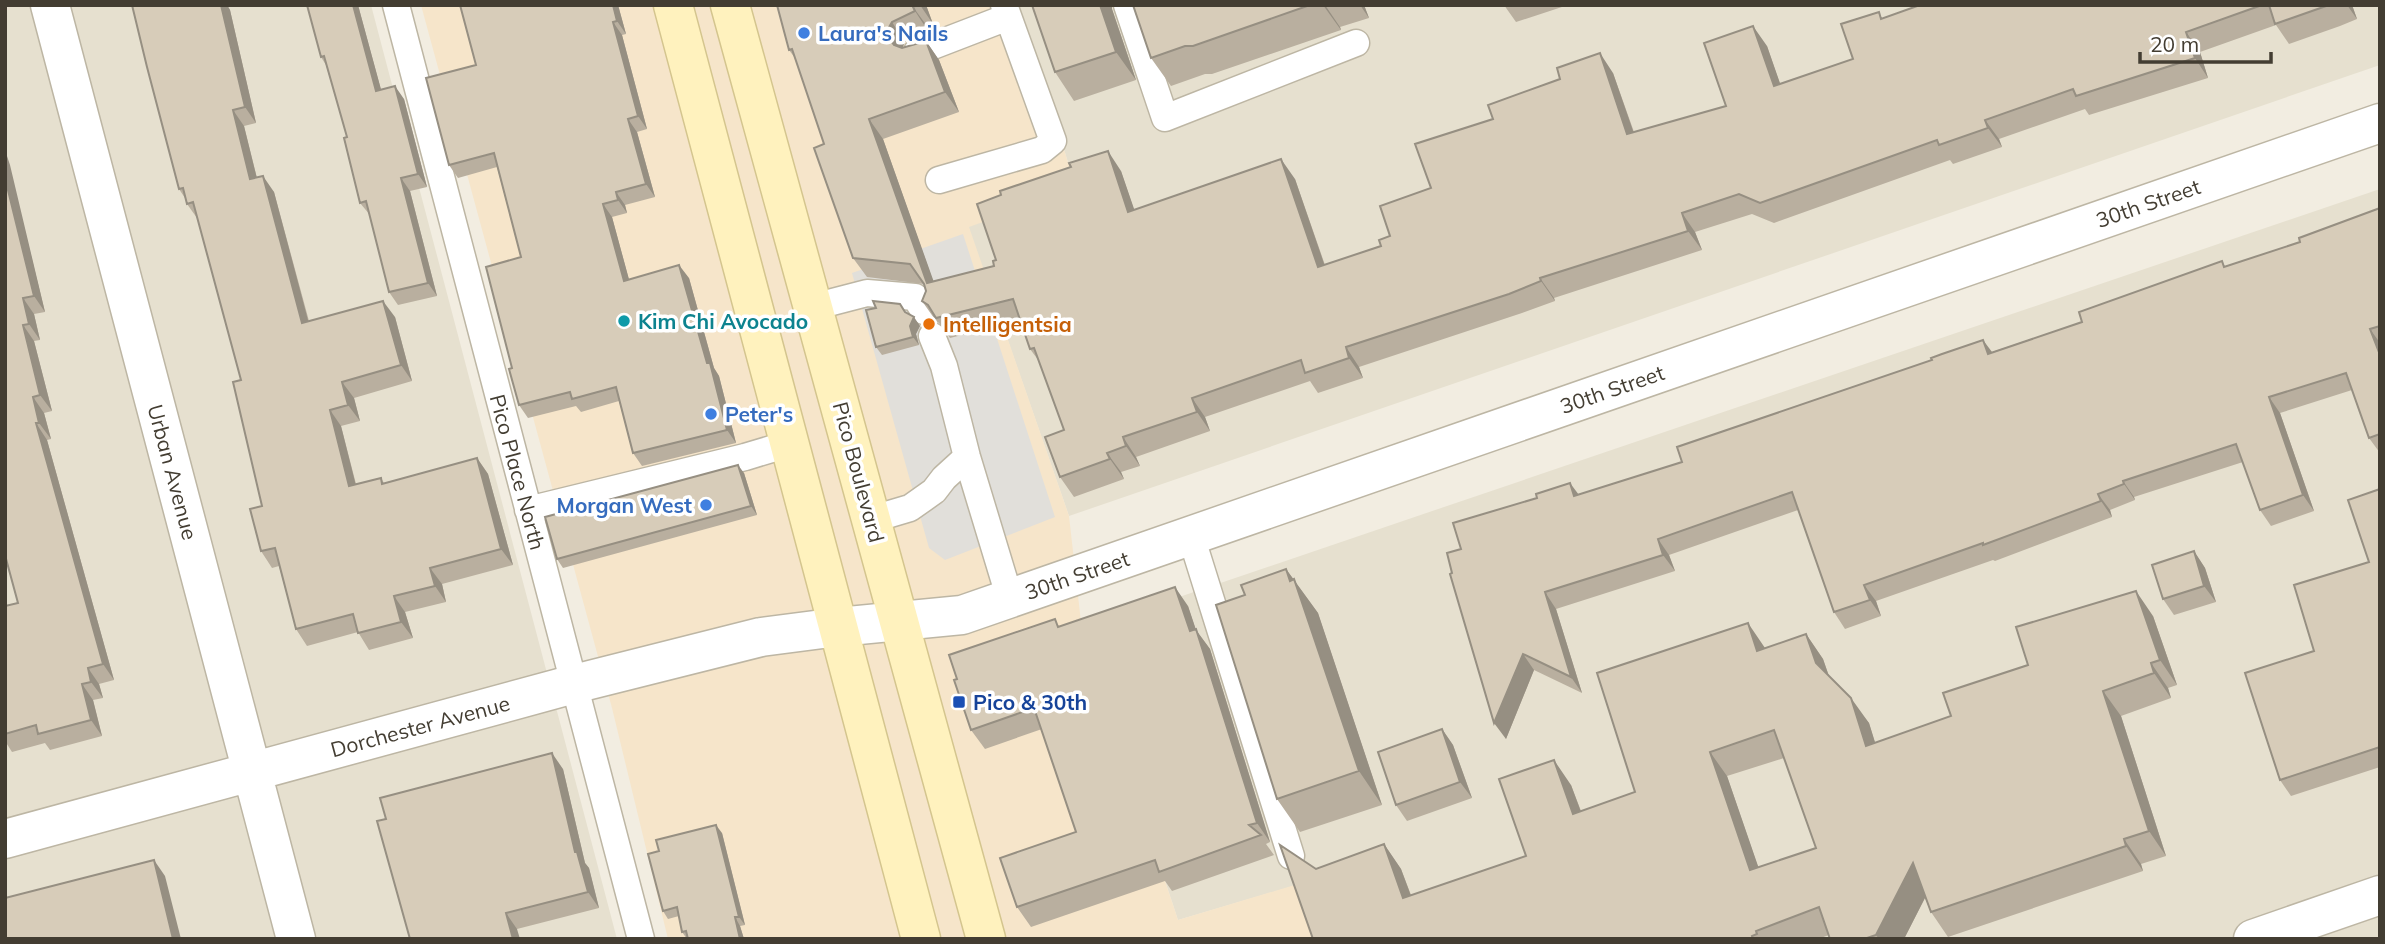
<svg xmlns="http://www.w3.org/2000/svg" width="2385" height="944" font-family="Mulish,sans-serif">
<rect width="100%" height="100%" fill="#f2ede1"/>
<path fill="#e6e0cf" d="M5 5H371L617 939H5Z
M1019 5H2380V65L1069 516 968 226 1076 188Z
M2380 189V939H1316L1297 885 1178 920 1082 630Z"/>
<path fill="#f6e5ca" d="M421 5H1019L1076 188 969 227 1069 516 1082 631 1178 920 1298 884 1316 939H668L612 708Z"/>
<path fill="#e1dfda" d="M963 234 1055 517 945 560 929 548 852 273Z"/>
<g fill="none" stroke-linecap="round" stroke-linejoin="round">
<defs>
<path id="lane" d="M396 5 641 939
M1127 5 1165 118 1356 43
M917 52 1000 20 1006 11
M939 180 1042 150 1053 141 1004 5
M813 307 867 293 915 297 924 311
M932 336 944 366 967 457 1010 599
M528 510 745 457 788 444
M873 519 910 508 934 491 944 478 967 457
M1191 536 1291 856"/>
<path id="street" d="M50 5 296 939
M5 839 574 684 761 637 838 627 962 615 2380 123
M2253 939 2380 895"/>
<path id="secondary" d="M673 5 921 939
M730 5 986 939"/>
</defs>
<use href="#lane" stroke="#bdb6a4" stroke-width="29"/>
<use href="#street" stroke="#bdb6a4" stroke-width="41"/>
<use href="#secondary" stroke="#d4c58e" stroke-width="41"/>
<use href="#lane" stroke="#fff" stroke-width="26"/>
<use href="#street" stroke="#fff" stroke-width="38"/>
<use href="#secondary" stroke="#fff2be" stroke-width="38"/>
</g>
<path fill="#b9af9f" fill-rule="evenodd" d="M132 5H227L230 10 256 123 244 126 257 178 274 192 309 321 395 317 412 381 354 398 360 421 341 426 356 484 381 478 384 483 477 458 488 474 513 565 442 584 446 602 405 612 413 638 369 650 358 632 307 646 296 629 279 566 272 568 261 551 262 506 241 380 197 218 187 204 185 198 179 189Z
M358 5 381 90 404 99 427 187 410 191 437 296 398 305 389 292 370 215 360 203 347 137 326 65 321 57Z
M618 5 626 34 622 35 647 129 637 132 655 197 625 205 627 213 612 217 629 280 689 278 714 368 719 376 736 443 642 466 633 453 619 401 581 412 576 406 528 418 519 405 512 368 521 257 497 167 458 178 449 165 476 65Z
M777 5H926L933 24 927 26 928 31 905 42 902 48 926 41 939 60 959 112 883 139 933 281 994 266 996 260 1121 171 1134 210 1295 179 1325 265 1381 246 1431 188 1493 119 1613 73 1634 132 1726 106 1767 46 1780 84 1853 59 1883 18 1920 5H2352L2357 19 2340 26 2289 44 2276 25 2200 52 2208 78 2089 115 2085 109 1999 139 2002 147 1953 164 1950 160 1774 223 1752 214 1695 232 1702 250 1554 298 1555 301 1522 313 1359 367 1363 378 1318 393 1310 381 1205 417 1210 431 1136 457 1140 466 1121 472 1124 479 1074 497 1060 477 1064 430 1039 361 1030 349 1021 320 950 338 939 323 936 321 922 301 926 291 924 284 867 277 853 258 824 144 795 58 789 50Z
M1133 5H1364L1369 18 1340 27 1341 30 1212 74H1205L1171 86 1151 58Z
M1504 5H1568L1516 22Z
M1112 9 1136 80 1074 101 1055 72Z
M5 150 45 312 34 314 40 340 34 341 52 411 44 413 51 439 47 440 114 680 99 684 103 698 93 700 102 736 50 750 45 743 12 752 5 741V606L18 603 5 555Z
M2380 208V453L2369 438 2352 390 2280 413 2314 511 2271 526 2260 510 2243 462 2134 497 2135 500 2110 510 2112 517 1995 561 1993 560 1876 601 1881 616 1845 629 1834 612 1798 510 1669 555 1675 571 1556 609 1582 693 1534 670 1506 739 1452 573 1461 549 1579 495 1682 462 1992 352 2082 322 2226 266 2300 242Z
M906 312 920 326 916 334 919 345 882 355 876 347Z
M744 473 757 515 563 568 557 559Z
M2380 489V767L2291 796 2280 780 2314 651 2369 562Z
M2194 551 2205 568 2216 602 2174 615 2163 599Z
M1286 569 1318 613 1382 805 1300 832 1277 799 1245 595Z
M1188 606 1196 630 1210 649 1270 842 1266 844 1274 855 1172 891 1165 881 1031 927 1017 907 1076 832 1042 729 985 749 971 730 957 679 1061 626Z
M2153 616 2177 685 2168 688 2171 698 2121 716 2166 856 2141 864 2143 871 1948 937 1931 912 1925 898 1904 939H1830L1829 935 1818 939H1313L1316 869 1384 844 1401 869 1411 895 1526 856 1571 785 1581 811 1635 792 1765 649 1806 634 1823 659 1829 676 1869 723 1875 743 1951 716 2028 665ZM1784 758 1816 848 1758 867 1727 776Z
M1442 729 1453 745 1472 798 1407 821 1396 805Z
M563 769 585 863 589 868 599 908 517 929 410 939Z
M722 833 745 925 740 926 744 939H687L682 932 679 916 668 919 663 911Z"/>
<path fill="#968f82" d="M221 5H227L230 10 256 123 245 107Z
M353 5H358L385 104 376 91Z
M613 5H618L626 34 617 21Z
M920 5H926L933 24Z
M1100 5H1112V9L1136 80 1116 52Z
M1323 5H1325L1340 27 1341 30Z
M1360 5H1364L1369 18Z
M2347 5H2352L2357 19Z
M913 7 927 26 928 31 915 11Z
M613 22 622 35 647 129 638 116Z
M892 22 905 42 902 49V57L888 37V29Z
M1753 26 1767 46 1788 106 1774 86Z
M2186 32 2200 52 2208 78 2195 58Z
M926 41 939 60 959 112 945 92Z
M1600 53 1613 73 1641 154 1627 134Z
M395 86 404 99 427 187 418 174Z
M233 110 244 126 261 195 250 179Z
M628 119 637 132 655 197 646 184Z
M869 119 883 139 941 302 927 283Z
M1985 120 1999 139 2002 147 1988 128Z
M5 150 10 165 45 312 34 296 5 178Z
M1108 151 1121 171 1142 232 1128 212Z
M1281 159 1295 179 1332 287 1318 267Z
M263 176 274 192 313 339 302 323Z
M401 178 410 191 437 296 428 283Z
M616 192 625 205 627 213 618 200Z
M603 204 612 217 633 294 624 281Z
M1682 213 1695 232 1702 250 1688 231Z
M679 265 689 278 714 368 719 376 736 443 727 430Z
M1540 278 1554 298 1555 301 1541 281Z
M23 298 34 314 40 340 29 324Z
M383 301 395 317 412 381 401 365Z
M914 317 920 326 916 334 919 345 913 337 910 326Z
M23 325 34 341 52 411 40 395Z
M2370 329 2380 343V355Z
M1983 340 1995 356 1988 354Z
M1346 347 1359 367 1363 378 1349 358Z
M342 382 354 398 360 421 348 405Z
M33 397 44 413 51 439 39 423Z
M2269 397 2280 413 2314 511 2303 495Z
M1192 398 1205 417 1210 431 1197 412Z
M330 410 341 426 360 502 349 486Z
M36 423 47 440 114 680 103 664Z
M1123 437 1136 457 1140 466 1126 446Z
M1107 453 1121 472 1124 479 1110 459Z
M477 458 488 474 513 565 501 549Z
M738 465 744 473 757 515 751 506Z
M2123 481 2134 497 2135 500 2124 484Z
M1570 483 1582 499 1574 496Z
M2098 494 2110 510 2112 517 2101 501Z
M1658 539 1669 555 1675 571 1663 555Z
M2194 551 2205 568 2216 602 2204 586Z
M430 568 442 584 446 602 435 586Z
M1286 569 1318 613 1382 805 1359 771Z
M1864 585 1876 601 1881 616 1870 600Z
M1175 587 1188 606 1196 630 1210 649 1270 842 1257 823Z
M2136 591 2153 616 2177 685 2160 660Z
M1545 592 1556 609 1582 693 1571 677Z
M394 596 405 612 413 638 401 622Z
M1748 623 1765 648 1757 651Z
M1806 634 1823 659 1833 688 1816 663Z
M1523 654 1534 670 1506 739 1494 723Z
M2151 663 2168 688 2171 698 2154 673Z
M88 668 99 684 103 698 91 682Z
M82 684 93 700 102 736 91 720Z
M2103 691 2121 716 2166 856 2149 831Z
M1851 698 1869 723 1884 771 1866 746Z
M1442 729 1453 745 1472 798 1460 782Z
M1710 752 1727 776 1768 895 1750 870Z
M552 753 563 769 585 863 589 868 599 908 588 892 575 852Z
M1554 760 1571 785 1591 839 1573 814Z
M716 825 722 833 745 925 739 917Z
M2124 839 2141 864 2143 871 2126 846Z
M1384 844 1401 869 1421 923 1403 898Z
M154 860 165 876 181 939H173Z
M1913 863 1930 888 1904 939H1879L1876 935Z
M506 913 517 929 520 939H513Z
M735 917 740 926 744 939H740Z"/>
<path fill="#d7ccb9" stroke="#968f82" stroke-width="2" fill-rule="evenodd" d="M132 5H221L245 107 233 110 250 179 263 176 302 323 383 301 401 365 342 382 348 405 330 410 349 486 381 478 382 484 477 458 501 549 430 568 435 586 394 596 401 622 358 633 353 614 296 629 275 548 261 551 250 509 262 506 233 382 241 380 193 202 187 204 183 188 179 189 147 67Z
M307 5H353L376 91 395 86 418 174 401 178 428 283 389 292 366 201 360 203 344 138 347 137 324 56 321 57Z
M460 5H613L617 21 613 22 638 116 628 119 646 184 616 192 618 200 603 204 624 281 679 265 707 363H710L727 430 633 453 616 387 572 399 570 392 519 405 509 369 512 368 486 267 521 257 494 153 449 165 426 78 476 65Z
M777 5H917L913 7 915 11 892 22 888 29V37L894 45 902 48 926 41 945 92 869 119 927 283 994 266 993 261 996 260 977 204 1001 195 1000 191 1071 167 1069 163 1108 151 1128 212 1281 159 1318 267 1381 246 1379 240 1390 236 1380 206 1431 188 1415 144 1493 119 1488 105 1560 79 1557 68 1600 53 1627 134 1726 106 1704 43 1753 26 1774 86 1853 59 1841 24 1879 12 1881 19 1920 5H2262L2186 32 2195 58 2076 96 2073 89 1985 120 1988 128 1939 145 1937 140 1760 203 1739 194 1682 213 1688 231 1540 278 1541 281 1509 294 1346 347 1349 358 1305 373 1301 360 1192 398 1197 412 1123 437 1126 446 1107 453 1110 459 1060 477 1045 437 1064 430 1034 348 1030 349 1013 299 936 318 928 305 922 301 926 291 924 284 910 264 853 258 814 148 824 144 792 49 789 50Z
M1032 5H1100L1116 52 1055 72Z
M1133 5H1310L1193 46H1185L1151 58Z
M2269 5H2329L2275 24Z
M5 178 34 296 23 298 29 324 23 325 40 395 33 397 39 423H36L103 664 88 668 91 682 82 684 91 720 38 734 36 725 5 734V606L18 603 5 555Z
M2380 208V326L2370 329 2380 355V434L2369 438 2346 373 2269 397 2303 495 2260 510 2236 444 2123 481 2124 484 2098 494 2101 501 1983 545V543L1864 585 1870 600 1834 612 1792 492 1658 539 1663 555 1545 592 1571 677 1523 654 1494 723 1450 574 1452 573 1447 553 1461 549 1453 523 1537 498 1536 494 1570 483 1574 496 1682 462 1677 447 1932 360 1931 358 1942 354 1983 340 1988 354 2082 322 2079 312 2222 261 2224 267 2300 242 2299 238Z
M873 301 900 304 905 312 914 317 910 326 913 337 876 347 866 310 876 308Z
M738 465 751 506 557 559 545 517Z
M2380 489V747L2280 780 2245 673 2314 651 2294 585 2369 562 2348 500Z
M2194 551 2204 586 2163 599 2152 565Z
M1286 569 1290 581 1294 579 1359 771 1277 799 1216 605 1245 595 1241 585Z
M1175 587 1190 631 1196 629 1257 823 1249 825 1261 835 1159 872 1155 860 1017 907 1000 858 1076 832 1034 708 971 730 954 680 957 679 949 655 1055 619 1058 627Z
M2136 591 2160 660 2151 663 2154 673 2103 691 2149 831 2124 839 2126 846 1931 912 1913 863 1876 935 1864 939H1830L1819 907 1756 931 1757 934 1752 936 1753 939H1313L1280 845 1316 869 1384 844 1403 898 1526 856 1499 779 1554 760 1573 814 1635 792 1597 673 1748 623 1757 651 1806 634 1816 663 1851 698 1866 746 1951 716 1943 693 2028 665 2016 627ZM1774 730 1816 848 1750 870 1710 752Z
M1442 729 1460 782 1396 805 1378 752Z
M552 753 575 852H577L588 892 506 913 513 939H410L377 821 386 819 380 798Z
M716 825 739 917H735L740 939H688L686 931 682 932 677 907 663 911 648 854 659 851 656 840Z
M154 860 173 939H5V898Z"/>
<g fill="#3f7fe0" stroke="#fff" stroke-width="2.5">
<circle cx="804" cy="33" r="7"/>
<circle cx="711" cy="414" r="7"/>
<circle cx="706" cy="505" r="7"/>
</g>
<circle fill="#0f9aa8" stroke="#fff" stroke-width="2.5" cx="624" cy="321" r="7"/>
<circle fill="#e8710a" stroke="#fff" stroke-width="2.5" cx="929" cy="324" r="7"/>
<rect fill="#1a4fb4" stroke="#fff" stroke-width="2.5" x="952" y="695" width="14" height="14" rx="3.5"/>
<g text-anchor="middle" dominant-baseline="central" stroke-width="7" stroke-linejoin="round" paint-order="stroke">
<g font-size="21" font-weight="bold" fill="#366cbe" stroke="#fff" text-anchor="start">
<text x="818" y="33">Laura's Nails</text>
<text x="725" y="414">Peter's</text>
<text x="692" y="505" text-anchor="end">Morgan West</text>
</g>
<g font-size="21" fill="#433d32" stroke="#fff">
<text transform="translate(2148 203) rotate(-19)">30th Street</text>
<text transform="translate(1612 389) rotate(-19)">30th Street</text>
<text transform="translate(173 472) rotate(75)">Urban Avenue</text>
<text transform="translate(518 472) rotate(75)">Pico Place North</text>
<text transform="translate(859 472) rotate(75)">Pico Boulevard</text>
<text transform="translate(1077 575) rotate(-19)">30th Street</text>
<text transform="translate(420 726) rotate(-15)">Dorchester Avenue</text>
</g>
<g font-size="21" font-weight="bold" fill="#0d838f" stroke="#fff" text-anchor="start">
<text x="638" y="321">Kim Chi Avocado</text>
</g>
<g font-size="21" font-weight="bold" fill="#c56008" stroke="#fff" text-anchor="start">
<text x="943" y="324">Intelligentsia</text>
</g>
<g font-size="21" font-weight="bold" fill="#164399" stroke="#fff" text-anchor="start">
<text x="973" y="702">Pico &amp; 30th</text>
</g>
</g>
<rect width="2385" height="944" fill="none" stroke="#433d32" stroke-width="14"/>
<path d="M2140 52v10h131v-10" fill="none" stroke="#433d32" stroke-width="3.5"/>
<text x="2150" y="52" font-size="21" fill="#433d32" stroke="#ffffff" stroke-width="5" paint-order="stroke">20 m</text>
</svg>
